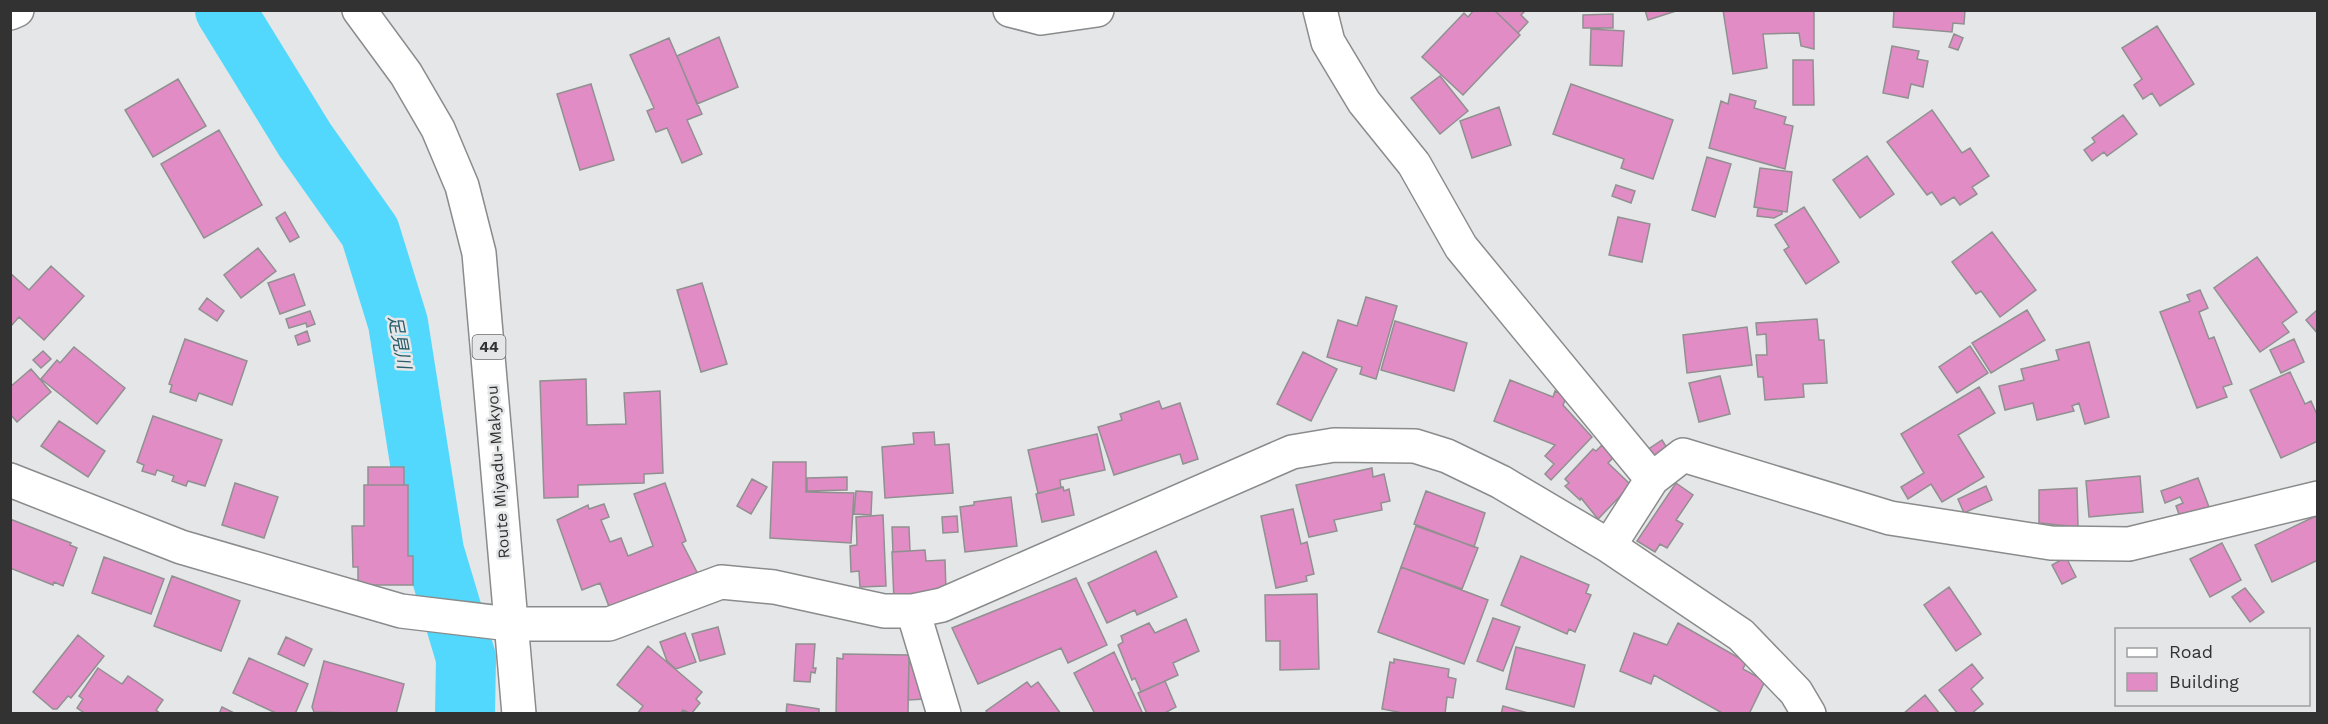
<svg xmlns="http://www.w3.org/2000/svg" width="2328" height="724" font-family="'Work Sans','Noto Sans JP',sans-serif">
<rect width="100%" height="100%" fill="#e5e6e7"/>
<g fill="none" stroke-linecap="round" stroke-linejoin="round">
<path stroke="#52d8fc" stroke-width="60" d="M225 10 305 140 370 232 398 323 434 551 466 658 465 714"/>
</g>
<path fill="#e18cc4" stroke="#919091" stroke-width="1.5" d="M1474 10H1494L1520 35 1463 95 1422 57 1464 13 1468 17Z
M1494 10H1526L1521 15 1528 22 1518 33Z
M1645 10H1679L1648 20Z
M1723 10H1814V49L1801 46 1799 33 1763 34 1767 68 1733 74Z
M1894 10H1965L1964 24 1953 23 1952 32 1893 27Z
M1613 14V28H1583V15Z
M2157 26 2194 84 2160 106 2152 93 2143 99 2134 85 2142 79 2122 48Z
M1591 29 1624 31 1622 66 1590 65Z
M1954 34 1963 38 1958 50 1949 47Z
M719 37 738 87 697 104 677 56Z
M669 38 702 114 687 120 702 154 682 163 667 128 656 132 647 111 654 108 630 55Z
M1892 46 1919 51 1917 59 1928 61 1923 87 1911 84 1908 98 1883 93Z
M1793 60H1813L1814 105H1793Z
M1440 76 1468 111 1440 134 1411 98Z
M178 79 206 126 153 157 125 110Z
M591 84 614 160 580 170 557 94Z
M1571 84 1673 120 1653 179 1621 168 1624 159 1553 134Z
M1730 94 1756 101 1754 108 1786 117 1784 124 1793 126 1785 169 1709 148 1721 101 1728 104Z
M1499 107 1511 145 1472 158 1460 121Z
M1932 110 1962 153 1970 148 1989 176 1972 187 1977 194 1960 205 1954 197 1941 205 1932 192 1927 195 1887 142Z
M2123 115 2137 134 2107 156 2104 152 2092 161 2084 150 2095 142 2092 138Z
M219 130 262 205 204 238 161 164Z
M1867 156 1894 194 1860 218 1833 180Z
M1707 157 1731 164 1715 217 1692 210Z
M1760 168 1792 172 1787 212 1754 207Z
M1616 185 1635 191 1631 203 1612 196Z
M1804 207 1839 262 1806 284 1784 250 1789 247 1775 225Z
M1758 208 1782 211V214L1774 218 1757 216Z
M285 212 299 237 290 242 276 218Z
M1618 217 1650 224 1642 262 1609 255Z
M1992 232 2036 290 2000 317 1981 291 1976 294 1952 262Z
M258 248 276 271 241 298 224 275Z
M2257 257 2297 312 2282 323 2289 332 2260 352 2214 288Z
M51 266 84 296 44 340 19 317 10 327V273L29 290Z
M294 274 305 305 280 314 268 283Z
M702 283 727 364 701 372 677 290Z
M2200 290 2208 308 2199 312 2209 339 2214 337 2232 384 2223 387 2227 397 2197 408 2160 312 2190 301 2187 295Z
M1366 297 1397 306 1376 379 1360 374 1362 367 1327 357 1338 320 1357 326Z
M207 298 224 311 217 321 199 309Z
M2027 310 2045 340 1991 373 1972 343Z
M2317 310 2318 311V334L2306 320Z
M310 311 315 324 307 327 306 323 289 328 286 319Z
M1817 319 1819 340H1824L1827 383 1803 384 1804 397 1765 400 1763 377H1758L1756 355H1767L1766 334 1757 335 1756 323Z
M1395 321 1467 343 1454 391 1381 370Z
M1747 327 1752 365 1687 373 1683 335Z
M307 331 310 341 298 345 295 336Z
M185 339 247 361 232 405 199 393 196 401 170 392 172 385 169 384Z
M2294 339 2304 362 2281 373 2270 350Z
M2089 342 2109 417 2085 424 2079 403 2072 406 2074 411 2037 420 2033 403 2005 410 1999 386 2024 380 2021 369 2059 360 2056 350Z
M1970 346 1988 373 1957 393 1939 367Z
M74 347 125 388 97 424 41 379 57 360 60 363Z
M43 351 51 359 41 368 33 360Z
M1303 352 1337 369 1311 421 1277 404Z
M31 369 51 392 17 422 10 414V387Z
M2290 372 2305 404 2311 401 2318 417V441L2281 458 2250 390Z
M1720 376 1730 414 1699 422 1689 383Z
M586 379 587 425 626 424 624 393 660 391 663 473 644 474V483L578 485V497L544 498 540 381Z
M1510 380 1553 397 1555 391 1567 396 1563 405 1592 437 1551 480 1545 474 1554 464 1545 456 1555 445 1494 421Z
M1979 387 1995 413 1958 435 1984 477 1942 502 1931 484 1908 499 1901 487 1924 473 1901 434Z
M1159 401 1162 409 1180 403 1198 459 1183 464 1180 454 1114 475 1098 427 1122 420 1120 414Z
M153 416 222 440 205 486 188 481 186 486 172 481 174 476 157 470 155 475 142 471 144 465 137 462Z
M59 421 105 451 88 477 41 446Z
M934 432 935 445 949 444 953 493 885 498 882 447 914 444 913 433Z
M1097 434 1105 470 1060 480 1061 488 1038 493 1028 450Z
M1662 440 1667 448 1652 458 1647 450Z
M1602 445 1613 458 1608 463 1631 485 1598 519 1581 498 1580 500 1565 486 1569 483 1565 479 1593 449 1596 451Z
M773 462H806V492L854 493 851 543 770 538Z
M368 467H404V485H368Z
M1372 468 1373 477 1384 474 1390 501 1381 503 1382 510 1334 520 1337 531 1309 537 1296 485Z
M2140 476 2143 512 2089 517 2086 481Z
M847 477V490L807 491V478Z
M2198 478 2209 507 2180 517 2176 506 2183 503 2180 497 2165 503 2161 491Z
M752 479 767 487 751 514 737 506Z
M235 483 278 497 264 538 222 525Z
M665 483 686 541 682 543 698 574 610 609 600 583 582 590 557 520 588 505 589 509 604 504 609 517 601 520 610 542 621 538 628 556 653 546 634 494Z
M1676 483 1693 495 1676 520 1683 524 1667 548 1660 544 1655 552 1637 541Z
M364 485H408V556H413V585H358V567H353L352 526H364Z
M1986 486 1992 500 1964 513 1958 499Z
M1063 487 1064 491 1069 489 1074 515 1042 522 1036 494Z
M2077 488 2078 527 2039 523V490Z
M856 491 872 492 871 515 854 514Z
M1426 491 1485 513 1474 547 1414 524Z
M1011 497 1017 546 965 552 960 507 974 505V502Z
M1293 509 1301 544 1307 542 1314 574 1306 576 1307 581 1276 588 1261 516Z
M883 515 886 586 860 587 859 571 851 572 850 546 857 545 856 517Z
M2318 515V560L2272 582 2255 545Z
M957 516 958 532 943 533 942 517Z
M10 519 71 543 70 545 77 548 63 586 54 582 53 585 10 568Z
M1416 526 1478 548 1462 589 1401 567Z
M892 527H909L910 551 893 552Z
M2222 543 2241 580 2210 597 2190 559Z
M925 550 926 561 945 560 946 591 894 601 892 552Z
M1156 551 1177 597 1137 615 1135 610 1107 623 1088 583Z
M1521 556 1589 585 1586 593 1591 595 1575 632 1569 629 1567 634 1501 605Z
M104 557 164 579 151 614 92 593Z
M2066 557 2076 577 2062 584 2052 565Z
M1401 567 1488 600 1464 664 1378 632Z
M172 576 240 601 221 651 154 626Z
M1076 578 1107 645 1068 663 1061 648 978 684 952 628Z
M1949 587 1981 634 1956 651 1924 605Z
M2245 588 2264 612 2250 622 2232 597Z
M1317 594 1319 669 1280 670V641H1266L1265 595Z
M1493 618 1520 627 1503 671 1477 661Z
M1186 619 1199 651 1173 663 1178 675 1141 692 1135 678 1132 680 1118 645 1123 642 1121 636 1149 623 1155 633Z
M1678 623 1746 662 1743 669 1765 681 1749 714H1724L1654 675 1651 684 1620 671 1634 633 1667 645Z
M718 627 725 654 700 661 692 634Z
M685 633 696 662 676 669 667 661 660 642Z
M78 635 104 656 71 698 68 696 57 709H53L33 692Z
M286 637 312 649 304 666 278 654Z
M796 644H815L813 668H816L815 673 811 672 810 682 794 681Z
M648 646 702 692 696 699 700 703 691 714 683 710 680 714H637L643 706 617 685Z
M1516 647 1585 665 1574 707 1506 689Z
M1114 652 1143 714H1095L1074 673Z
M843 654 909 655 908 714H836L837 658 843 659Z
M249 658 308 684 295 714H278L233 693Z
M1394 659 1449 669 1448 677 1456 679 1453 698 1447 697 1445 714H1408L1382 709 1390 662 1394 663Z
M324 661 404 684 396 714 314 712 312 707Z
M909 662 919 673 925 699 908 700Z
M1972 664 1983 678 1971 689 1983 704 1971 714H1958L1939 690Z
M98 668 122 684 128 676 163 700 156 710 161 714H86L77 708 83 699 79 696Z
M1165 681 1176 707 1163 714H1147L1138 693Z
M1027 682 1031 687 1038 682 1061 714H988L986 711Z
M1925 695 1940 714H1903Z
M787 704 819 709V714H786Z
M1503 706 1528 713 1501 714Z
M222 707 236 714H219Z"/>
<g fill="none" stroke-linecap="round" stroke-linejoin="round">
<defs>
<path id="minor" d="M1010 10 1041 18 1097 10
M1320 10 1328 42 1364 102 1414 164 1461 247 1652 479
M10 13 17 10
M10 480 181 547 401 611 510 624H609L721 582 774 587 884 611H913L942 605 1292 452 1334 445 1415 446 1447 456 1501 482 1609 546 1741 635 1796 692 1809 714
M1609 546 1652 479 1683 455 1890 518 2051 543 2129 544 2318 498
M913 611 944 714"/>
<path id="primary" d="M359 10 406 74 438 129 462 186 479 253 519 714"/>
</defs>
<use href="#minor" stroke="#8a8b8c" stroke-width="36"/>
<use href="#primary" stroke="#8a8b8c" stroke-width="36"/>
<use href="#minor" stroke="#fff" stroke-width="33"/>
<use href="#primary" stroke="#fff" stroke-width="33"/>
</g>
<g text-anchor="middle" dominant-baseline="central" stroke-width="5" stroke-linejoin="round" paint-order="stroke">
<rect fill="#e5e6e7" stroke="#686868" stroke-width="1.5" x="472.5" y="335" width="33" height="24" rx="4.5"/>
<g font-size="15" font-weight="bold" fill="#323232">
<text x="489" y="347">44</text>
</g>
<g font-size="16" fill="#323232" stroke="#e5e6e7">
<text transform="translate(498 472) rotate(-94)">Route Miyadu-Makyou</text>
</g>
<g font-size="18" font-style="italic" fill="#275d6c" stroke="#e5e6e7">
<text transform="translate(400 342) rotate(79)">足見川</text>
</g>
</g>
<rect width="2328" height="724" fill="none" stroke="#323232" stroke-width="24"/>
<rect x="2115" y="628" width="195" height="78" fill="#e5e6e7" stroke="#9d9e9f" stroke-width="1.5"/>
<rect x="2127" y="648" width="30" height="9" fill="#ffffff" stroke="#9d9e9f" stroke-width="1.5"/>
<text x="2169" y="658" font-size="18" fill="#323232">Road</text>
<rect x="2127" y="673" width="30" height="18" fill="#e18cc4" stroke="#9d9e9f" stroke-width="1.5"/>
<text x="2169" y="688" font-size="18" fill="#323232">Building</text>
</svg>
